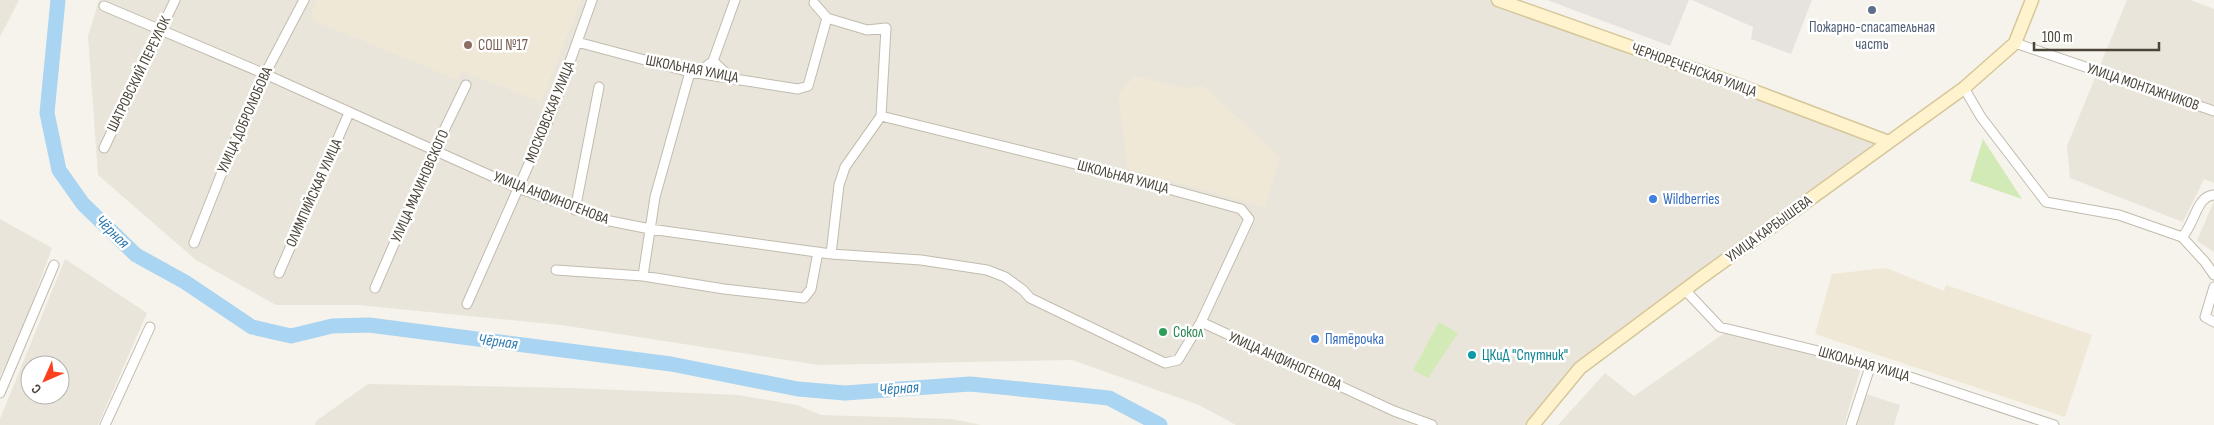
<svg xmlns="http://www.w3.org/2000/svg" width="2214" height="425" font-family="'Sofia Sans Condensed',sans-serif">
<rect width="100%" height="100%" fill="#f6f3ec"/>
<path fill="#eae5da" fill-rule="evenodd" d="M0 0H19L0 37Z
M99 0H1498L1889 142 1581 368 1533 425H1236L1199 405 1072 360 819 365 561 325 358 305H276L196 260 98 175 88 36Z
M2127 0H2190L2214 9V183L2204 179 2183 222 2070 178 2067 146Z
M2214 201V252L2197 241Z
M0 219 52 248 19 339 0 376Z
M65 259 147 313 98 425H0V419ZM30 365H60V395H30Z
M1729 330 1861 367 1844 425H1558L1605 373 1634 396Z
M368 384 571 388 738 395 797 405 821 415 952 419 981 425H315L316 421Z
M1866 394 1900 405 1894 425H1856Z"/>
<path fill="#e6e2dd" d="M1547 0H1689L1670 46Z
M1692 0H1812L1791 54 1751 39 1753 27Z"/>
<path fill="#efe8d6" d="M317 0H581L541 102 462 71 458 80 310 19Z
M1135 76 1185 88 1203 86 1280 157 1265 207 1128 169 1118 95Z
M1886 268 1944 291 1946 285 2092 335 2065 417 1815 334 1832 274Z"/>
<path fill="#d2eab5" d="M1983 139 2022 199 1970 181Z
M1439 322 1458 333 1428 378 1413 370Z"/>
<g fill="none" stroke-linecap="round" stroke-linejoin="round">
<path stroke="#a9d4f2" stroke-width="15" d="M58 0 47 113 59 170 83 204 136 255 185 282 252 327 291 336 332 326 369 325 671 364 798 389 845 393 970 384 1109 398 1160 425"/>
<defs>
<path id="minor" d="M814 3 827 18 867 30 886 28 881 116 845 167 839 185 831 254
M104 6 265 74 518 188 610 221 650 229 831 254 921 260 987 270 1005 277 1023 290 1030 298 1165 363 1178 360 1201 322 1394 411 1432 425
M577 42 690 72 798 89 808 86 827 18
M2015 43 2214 111
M713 61 730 77
M1964 88 1981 117 2046 202 2119 215 2182 237 2205 262 2214 275
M881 116 1099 170 1241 209 1249 219 1201 322
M104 148 175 0
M575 210 599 87
M2182 237C2195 224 2196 196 2214 195
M194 243 228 157 265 74 304 0
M556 270 643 276 724 289 804 298 811 289 818 252
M279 273 349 113
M643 276 655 197 690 72 703 69 713 61 735 0
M2214 287 2205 317 2214 322
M375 288 435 149 466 85
M1685 290 1720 327 1871 364 2054 425
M467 304 552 112 592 0
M0 393 54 265
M105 425 150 327
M1851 425 1871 364"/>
<path id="secondary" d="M1498 0 1730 82 1889 142
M1533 425 1580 368 1702 277 1964 88 2015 43 2032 0"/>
</defs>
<use href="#minor" stroke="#c2bbae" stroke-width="11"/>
<use href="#secondary" stroke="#d6c79b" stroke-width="15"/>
<use href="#minor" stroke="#fff" stroke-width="9"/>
<use href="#secondary" stroke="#fff3cd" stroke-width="12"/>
</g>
<circle fill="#5c6f8a" stroke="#fff" stroke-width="2" cx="1872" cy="10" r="5"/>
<circle fill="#8d6e63" stroke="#fff" stroke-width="2" cx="468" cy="45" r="5"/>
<g fill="#3f7fe0" stroke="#fff" stroke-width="2">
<circle cx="1653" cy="199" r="5"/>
<circle cx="1315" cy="339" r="5"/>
</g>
<circle fill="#2e9e5b" stroke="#fff" stroke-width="2" cx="1163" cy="332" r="5"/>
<circle fill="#0f9aa8" stroke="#fff" stroke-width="2" cx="1472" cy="355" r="5"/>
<g text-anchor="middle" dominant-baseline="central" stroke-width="5" stroke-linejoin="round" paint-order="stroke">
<g font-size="15" fill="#4e5e75" stroke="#fff">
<text x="1872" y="27">Пожарно-спасательная<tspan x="1872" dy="17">часть</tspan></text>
</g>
<g font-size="15" fill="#785e54" stroke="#fff" text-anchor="start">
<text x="478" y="45">СОШ №17</text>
</g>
<g font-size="15" fill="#4b4439" stroke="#fff">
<text transform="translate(692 69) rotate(11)">ШКОЛЬНАЯ УЛИЦА</text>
<text transform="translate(1694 70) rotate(20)">ЧЕРНОРЕЧЕНСКАЯ УЛИЦА</text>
<text transform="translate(139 74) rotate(-64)">ШАТРОВСКИЙ ПЕРЕУЛОК</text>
<text transform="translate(2143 87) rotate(19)">УЛИЦА МОНТАЖНИКОВ</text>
<text transform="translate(550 112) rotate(-68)">МОСКОВСКАЯ УЛИЦА</text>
<text transform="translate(245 120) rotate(-66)">УЛИЦА ДОБРОЛЮБОВА</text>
<text transform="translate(1123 177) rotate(15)">ШКОЛЬНАЯ УЛИЦА</text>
<text transform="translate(420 186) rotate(-66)">УЛИЦА МАЛИНОВСКОГО</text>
<text transform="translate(314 193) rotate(-66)">ОЛИМПИЙСКАЯ УЛИЦА</text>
<text transform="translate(551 198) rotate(21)">УЛИЦА АНФИНОГЕНОВА</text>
<text transform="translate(1769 229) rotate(-36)">УЛИЦА КАРБЫШЕВА</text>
<text transform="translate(1285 361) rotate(24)">УЛИЦА АНФИНОГЕНОВА</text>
<text transform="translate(1864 364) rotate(16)">ШКОЛЬНАЯ УЛИЦА</text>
</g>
<g font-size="15" fill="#366cbe" stroke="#fff" text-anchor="start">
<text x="1663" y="199">Wildberries</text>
<text x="1325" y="339">Пятёрочка</text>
</g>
<g font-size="15" fill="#27864d" stroke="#fff" text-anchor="start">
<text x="1173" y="332">Сокол</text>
</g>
<g font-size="15" fill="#0d838f" stroke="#fff" text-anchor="start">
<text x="1482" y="355">ЦКиД "Спутник"</text>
</g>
<g font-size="16" font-style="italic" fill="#2e7ab2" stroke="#fff">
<text transform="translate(112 232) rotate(44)">Чёрная</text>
<text transform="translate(498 342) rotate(7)">Чёрная</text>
<text transform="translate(899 389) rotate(-4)">Чёрная</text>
</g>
</g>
<g transform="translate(45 380) rotate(225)"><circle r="24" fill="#ffffff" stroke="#b7b4b0"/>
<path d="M0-4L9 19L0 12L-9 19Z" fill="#fc3f1d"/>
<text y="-8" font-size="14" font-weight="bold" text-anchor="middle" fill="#4b4439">С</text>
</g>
<path d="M2034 42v8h125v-8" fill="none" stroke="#4b4439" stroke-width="2.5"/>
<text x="2042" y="42" font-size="15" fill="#4b4439" stroke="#ffffff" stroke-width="4" paint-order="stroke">100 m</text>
</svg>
